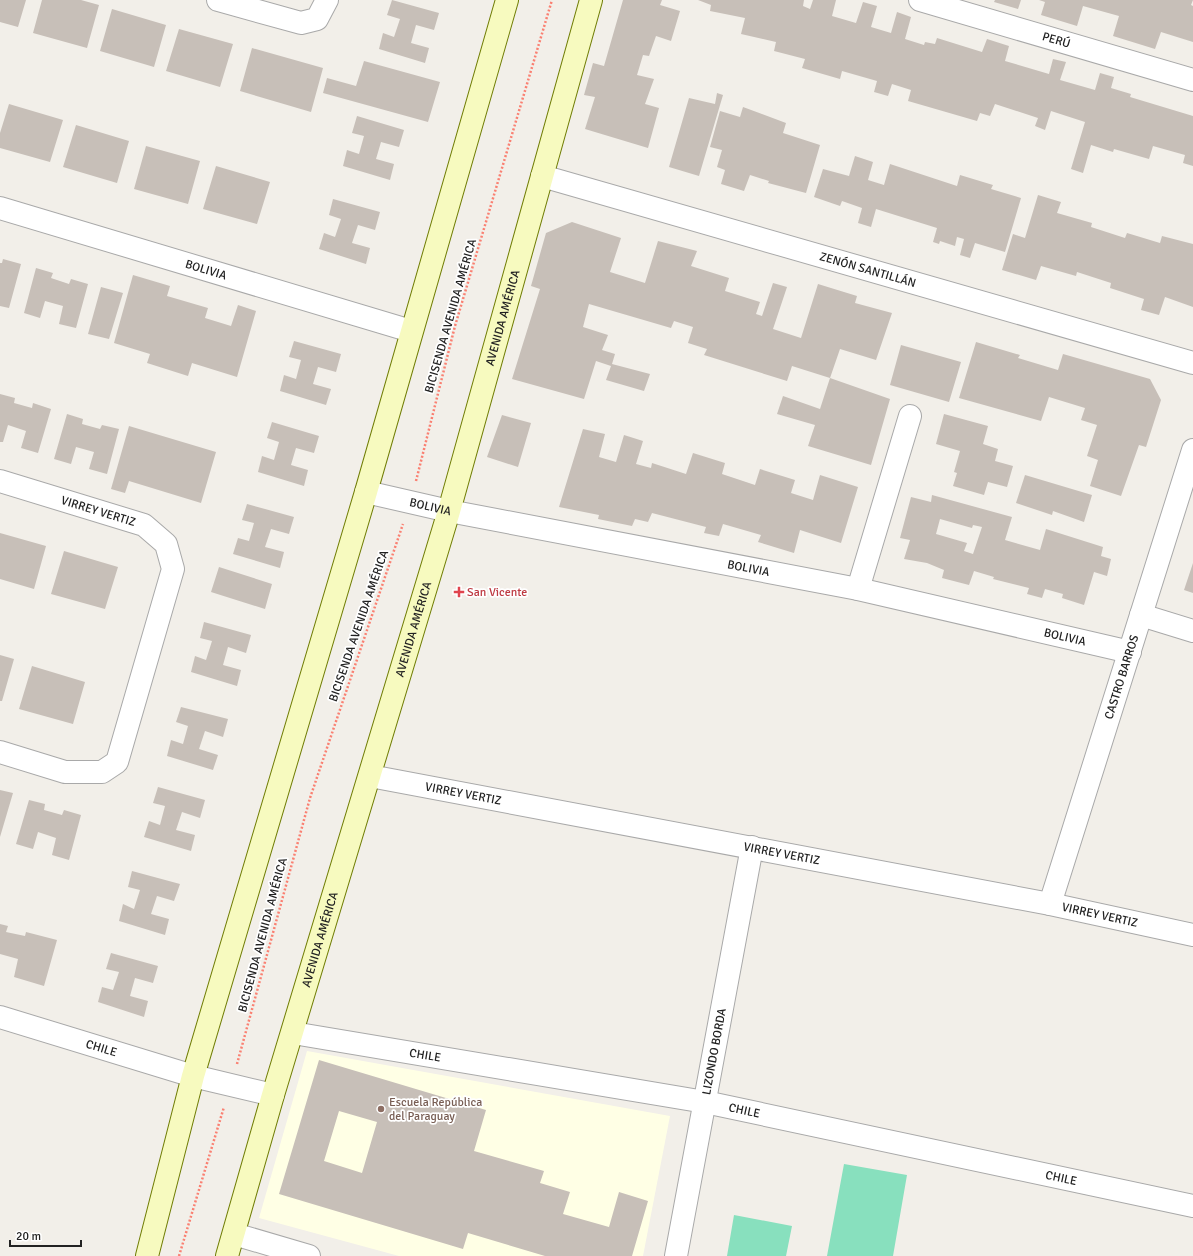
<svg xmlns="http://www.w3.org/2000/svg" width="1193" height="1256" font-family="Signika,sans-serif">
<rect width="100%" height="100%" fill="#f2efe9"/>
<path fill="#ffffe5" d="M307 1051 670 1116 643 1256H399L259 1218Z"/>
<path fill="#88e0be" d="M844 1164 907 1175 893 1256H827Z
M734 1215 792 1226 786 1256H727Z"/>
<path fill="#c7bfb8" fill-rule="evenodd" d="M0 0H26L18 27 0 22Z
M42 0H81L99 5 87 48 33 33Z
M392 0 439 13 434 30 416 25 411 43 429 48 425 63 379 49 383 33 394 37 400 19 387 15Z
M623 0H662L660 5 680 11 671 41 656 36 649 56 643 55 637 75 654 79 645 104 659 108 648 148 585 129 595 97 584 95 593 63 604 66Z
M698 0H804L803 6 810 9 813 0H836L832 16 856 23 863 2 877 6 871 27 891 33 897 12 911 17 905 39 924 45 925 42 935 44 937 38 982 52 987 39 1009 46 1005 61 1049 74 1053 59 1066 62 1060 80 1095 90 1100 73 1114 77 1111 88 1131 94 1130 97 1193 116V166L1183 163 1185 155 1153 146 1149 159 1114 149 1113 152 1091 145 1083 173 1071 169 1085 122 1051 111 1045 130 1035 126 1038 118 995 104 990 116 980 113 977 121 908 101 911 90 892 84 888 96 874 92 877 81 842 71 840 79 802 68 805 59 774 51 776 42 741 34 745 18 710 11 711 5Z
M995 0H1021L1018 9 994 2Z
M1039 0H1193L1191 5 1193 6V42L1161 32 1155 49 1113 36 1119 16 1083 6 1077 26 1041 15 1045 2Z
M112 9 166 25 154 67 100 51Z
M179 29 233 44 220 87 166 71Z
M252 48 323 68 311 112 240 91Z
M364 61 440 82 428 122 323 93 327 78 356 86Z
M717 93 723 95 699 176 669 167 689 98 715 104Z
M9 104 63 120 50 162 0 148V133Z
M743 107 786 123 783 133 820 145 806 193 768 183 769 181 750 175 744 191 721 184 725 170 717 167 722 150 710 147 720 111 740 117Z
M357 116 404 130 399 147 381 142 376 159 394 164 390 180 343 166 347 150 359 154 364 136 352 133Z
M76 125 129 141 117 183 63 167Z
M146 146 200 161 188 204 134 189Z
M855 156 873 162 868 180 884 185 890 164 957 186 960 175 993 185 991 189 1021 198 1005 252 975 243 970 258 960 255 964 239 957 237 955 246 940 241 939 244 933 242 937 228 876 209 871 227 858 223 862 208 842 201 840 206 814 197 823 169 849 176Z
M216 166 270 182 257 224 203 209Z
M1038 195 1061 202 1057 213 1092 223 1091 227 1125 238 1127 233 1160 243 1162 236 1193 244V307L1165 297 1159 315 1141 310 1144 299 1110 288 1111 283 1077 272 1076 276 1041 266 1036 280 1002 270 1013 234 1025 238Z
M333 199 380 212 375 230 358 225 352 243 370 248 366 264 319 249 324 233 335 237 341 219 329 215Z
M572 222 621 238 610 272 645 283 658 241 697 251 691 266 729 278 725 291 760 302 756 314 762 316 773 283 787 287 773 329 801 338 818 284 857 296 855 303 892 313 876 360 840 349 830 378 792 366 787 381 704 355 707 349 688 343 693 327 674 321 671 328 589 304 583 327 608 335 602 350 615 354 612 364 650 374 644 391 606 380 611 366 596 361 584 399 512 379 540 289 531 286 546 233Z
M3 259 21 264 9 308 0 306V263H2Z
M36 268 53 273 51 278 69 284 71 279 88 284 76 328 59 324 63 306 45 301 40 318 24 313Z
M133 275 170 286 167 296 208 308 205 318 231 326 238 305 256 311 237 377 192 363 188 376 147 363 150 354 114 343Z
M101 287 123 293 109 339 88 334Z
M294 341 341 354 336 372 318 367 313 384 331 389 326 405 280 391 284 375 296 379 301 360 289 357Z
M976 342 1020 355 1018 358 1058 370 1063 354 1150 379 1161 400 1146 447 1139 445 1121 496 1090 486 1098 460 1087 456 1097 425 1081 420 1085 408 1049 397 1041 421 959 398Z
M901 345 961 362 949 402 890 385Z
M830 378 890 399 871 465 808 446 815 425 777 414 783 396 820 409Z
M0 394 15 398 14 403 32 408 33 403 51 409 38 453 21 448 26 431 8 425 3 442H0Z
M67 414 83 419 82 424 100 429 102 425 119 429 107 474 89 469 94 452 76 447 71 464 54 459Z
M944 414 988 426 983 444 998 449 995 461 1013 466 1007 487 988 482 984 495 953 486 957 473 954 472 960 451 936 444Z
M502 415 531 423 518 467 487 457Z
M272 422 319 436 314 453 296 448 291 465 308 470 304 486 258 472 262 456 274 460 279 442 267 438Z
M129 426 216 452 201 503 129 481 125 493 111 489Z
M583 429 605 434 599 457 616 462 624 435 643 441 636 464 651 468 652 463 686 474 693 453 725 463 722 474 755 485 760 469 795 480 791 493 813 500 820 475 858 487 841 543 800 530 794 553 758 542 761 535 723 524 719 536 704 533 706 527 652 513 648 522 635 519 632 526 598 519 599 515 559 507Z
M1025 475 1092 495 1084 522 1053 511 1052 515 1016 503Z
M932 495 1012 517 1005 540 1040 550 1046 529 1103 547 1101 556 1111 559 1107 576 1094 572 1084 605 1062 598 1063 594 1045 589 1042 598 1027 594 1029 588 993 579 994 577 974 571 969 585 942 578 944 570 927 563 904 559 910 540 900 538 911 497 931 502ZM940 519 972 528 973 525 982 527 973 554 964 551 967 543 936 534Z
M247 504 294 517 289 534 271 529 265 547 284 552 280 568 233 554 238 538 249 541 254 523 242 520Z
M0 533 46 546 34 589 0 579Z
M64 551 118 567 105 609 51 594Z
M1193 563V593L1184 590Z
M219 567 272 584 265 609 211 592Z
M204 622 251 635 246 653 228 647 223 665 241 670 237 686 191 672 195 656 206 660 212 641 200 638Z
M0 655 14 659 2 701H0Z
M32 666 85 682 73 724 19 709Z
M181 707 228 719 223 737 205 731 199 749 218 755 213 770 167 756 171 740 183 744 188 726 176 722Z
M158 787 205 800 200 818 182 812 176 830 195 835 191 851 144 837 149 821 160 825 165 806 153 803Z
M0 790 13 793 0 837Z
M29 800 45 804 44 810 62 815 64 810 81 815 69 860 52 855 56 838 38 832 33 849 16 844Z
M132 871 180 884 174 901 157 896 151 914 169 919 165 935 119 921 123 904 134 909 140 890 128 887Z
M0 924 8 926 6 932 25 936 26 932 57 940 44 986 14 977 18 959 0 954Z
M111 953 158 966 153 983 135 978 130 996 148 1001 144 1017 98 1002 102 987 113 990 119 972 106 969Z
M319 1060 486 1110 474 1151 544 1171 540 1183 570 1192 563 1214 609 1227 619 1192 648 1201 632 1256H545L468 1233 463 1249 279 1194ZM339 1111 377 1122 362 1173 324 1161Z"/>
<g fill="none" stroke-linecap="round" stroke-linejoin="round">
<defs>
<g id="street">
<path d="M218 0 301 23 317 19 327 0"/>
<path id="s1" d="M920 0 1193 80"/>
<path id="s2" d="M542 176 1193 363"/>
<path id="s3" d="M0 208 411 331"/>
<path id="s4" d="M0 481 144 525 166 544 173 569 117 762 102 772H65L0 752"/>
<path id="s5" d="M366 492 449 511 858 589 1130 652"/>
<path d="M858 589 910 416"/>
<path d="M1141 615 1193 631"/>
<path id="s6" d="M370 776 1050 904 1193 935"/>
<path id="s7" d="M1050 904 1193 450"/>
<path id="s8" d="M0 1017 193 1076 273 1095"/>
<path id="s9" d="M293 1033 705 1102 1193 1206"/>
<path d="M234 1234 309 1256"/>
<path id="s10" d="M676 1256 752 847"/>
</g>
<g id="secondary">
<path d="M147 1256 193 1076 366 492 507 0"/>
<path id="s11" d="M227 1256 273 1095 449 511 591 0"/>
</g>
</defs>
<use href="#street" stroke="#a9a9a9" stroke-width="24"/>
<use href="#secondary" stroke="#707d05" stroke-width="24"/>
<path stroke="#fa8072" stroke-width="2.5" stroke-dasharray="2 2" stroke-linecap="butt" d="M416 481 455 326 552 0
M237 1064 310 798 403 524
M179 1256 224 1107"/>
<use href="#street" stroke="#fff" stroke-width="22"/>
<use href="#secondary" stroke="#f7fabf" stroke-width="22"/>
</g>
<path fill="#e0444e" stroke="#fff" stroke-width="1.5" d="M457 586h4v4h4v4h-4v4h-4v-4h-4v-4h4z"/>
<circle fill="#8d6e63" stroke="#fff" stroke-width="1.5" cx="381" cy="1109" r="4"/>
<g text-anchor="middle" dominant-baseline="central" stroke-width="3.5" stroke-linejoin="round" paint-order="stroke">
<g font-size="12" fill="#222" stroke="#fff">
<text stroke="none"><textPath href="#s1" startOffset="142">PERÚ</textPath></text>
<text stroke="none"><textPath href="#s2" startOffset="339">ZENÓN SANTILLÁN</textPath></text>
<text stroke="none"><textPath href="#s3" startOffset="215">BOLIVIA</textPath></text>
<text transform="translate(451 316) rotate(-74)">BICISENDA AVENIDA AMÉRICA</text>
<text stroke="none"><textPath href="#s11" startOffset="978">AVENIDA AMÉRICA</textPath></text>
<text stroke="none"><textPath href="#s5" startOffset="66">BOLIVIA</textPath></text>
<text stroke="none"><textPath href="#s4" startOffset="103">VIRREY VERTIZ</textPath></text>
<text stroke="none"><textPath href="#s5" startOffset="390">BOLIVIA</textPath></text>
<text transform="translate(359 626) rotate(-71)">BICISENDA AVENIDA AMÉRICA</text>
<text stroke="none"><textPath href="#s11" startOffset="654">AVENIDA AMÉRICA</textPath></text>
<text stroke="none"><textPath href="#s5" startOffset="714">BOLIVIA</textPath></text>
<text stroke="none"><textPath href="#s7" startOffset="238">CASTRO BARROS</textPath></text>
<text stroke="none"><textPath href="#s6" startOffset="95">VIRREY VERTIZ</textPath></text>
<text stroke="none"><textPath href="#s6" startOffset="419">VIRREY VERTIZ</textPath></text>
<text stroke="none"><textPath href="#s6" startOffset="743">VIRREY VERTIZ</textPath></text>
<text transform="translate(263 935) rotate(-75)">BICISENDA AVENIDA AMÉRICA</text>
<text stroke="none"><textPath href="#s11" startOffset="330">AVENIDA AMÉRICA</textPath></text>
<text stroke="none"><textPath href="#s8" startOffset="106">CHILE</textPath></text>
<text stroke="none"><textPath href="#s10" startOffset="208">LIZONDO BORDA</textPath></text>
<text stroke="none"><textPath href="#s9" startOffset="134">CHILE</textPath></text>
<text stroke="none"><textPath href="#s9" startOffset="458">CHILE</textPath></text>
<text stroke="none"><textPath href="#s9" startOffset="782">CHILE</textPath></text>
</g>
<g font-size="12" fill="#be3a42" stroke="#fff" text-anchor="start">
<text x="467" y="592">San Vicente</text>
</g>
<g font-size="12" fill="#785e54" stroke="#fff" text-anchor="start">
<text x="389" y="1102">Escuela República<tspan x="389" dy="14">del Paraguay</tspan></text>
</g>
</g>
<path d="M10 1240v6h71v-6" fill="none" stroke="#222222" stroke-width="2"/>
<text x="16" y="1240" font-size="12" fill="#222222" stroke="#ffffff" stroke-width="3" paint-order="stroke">20 m</text>
</svg>
